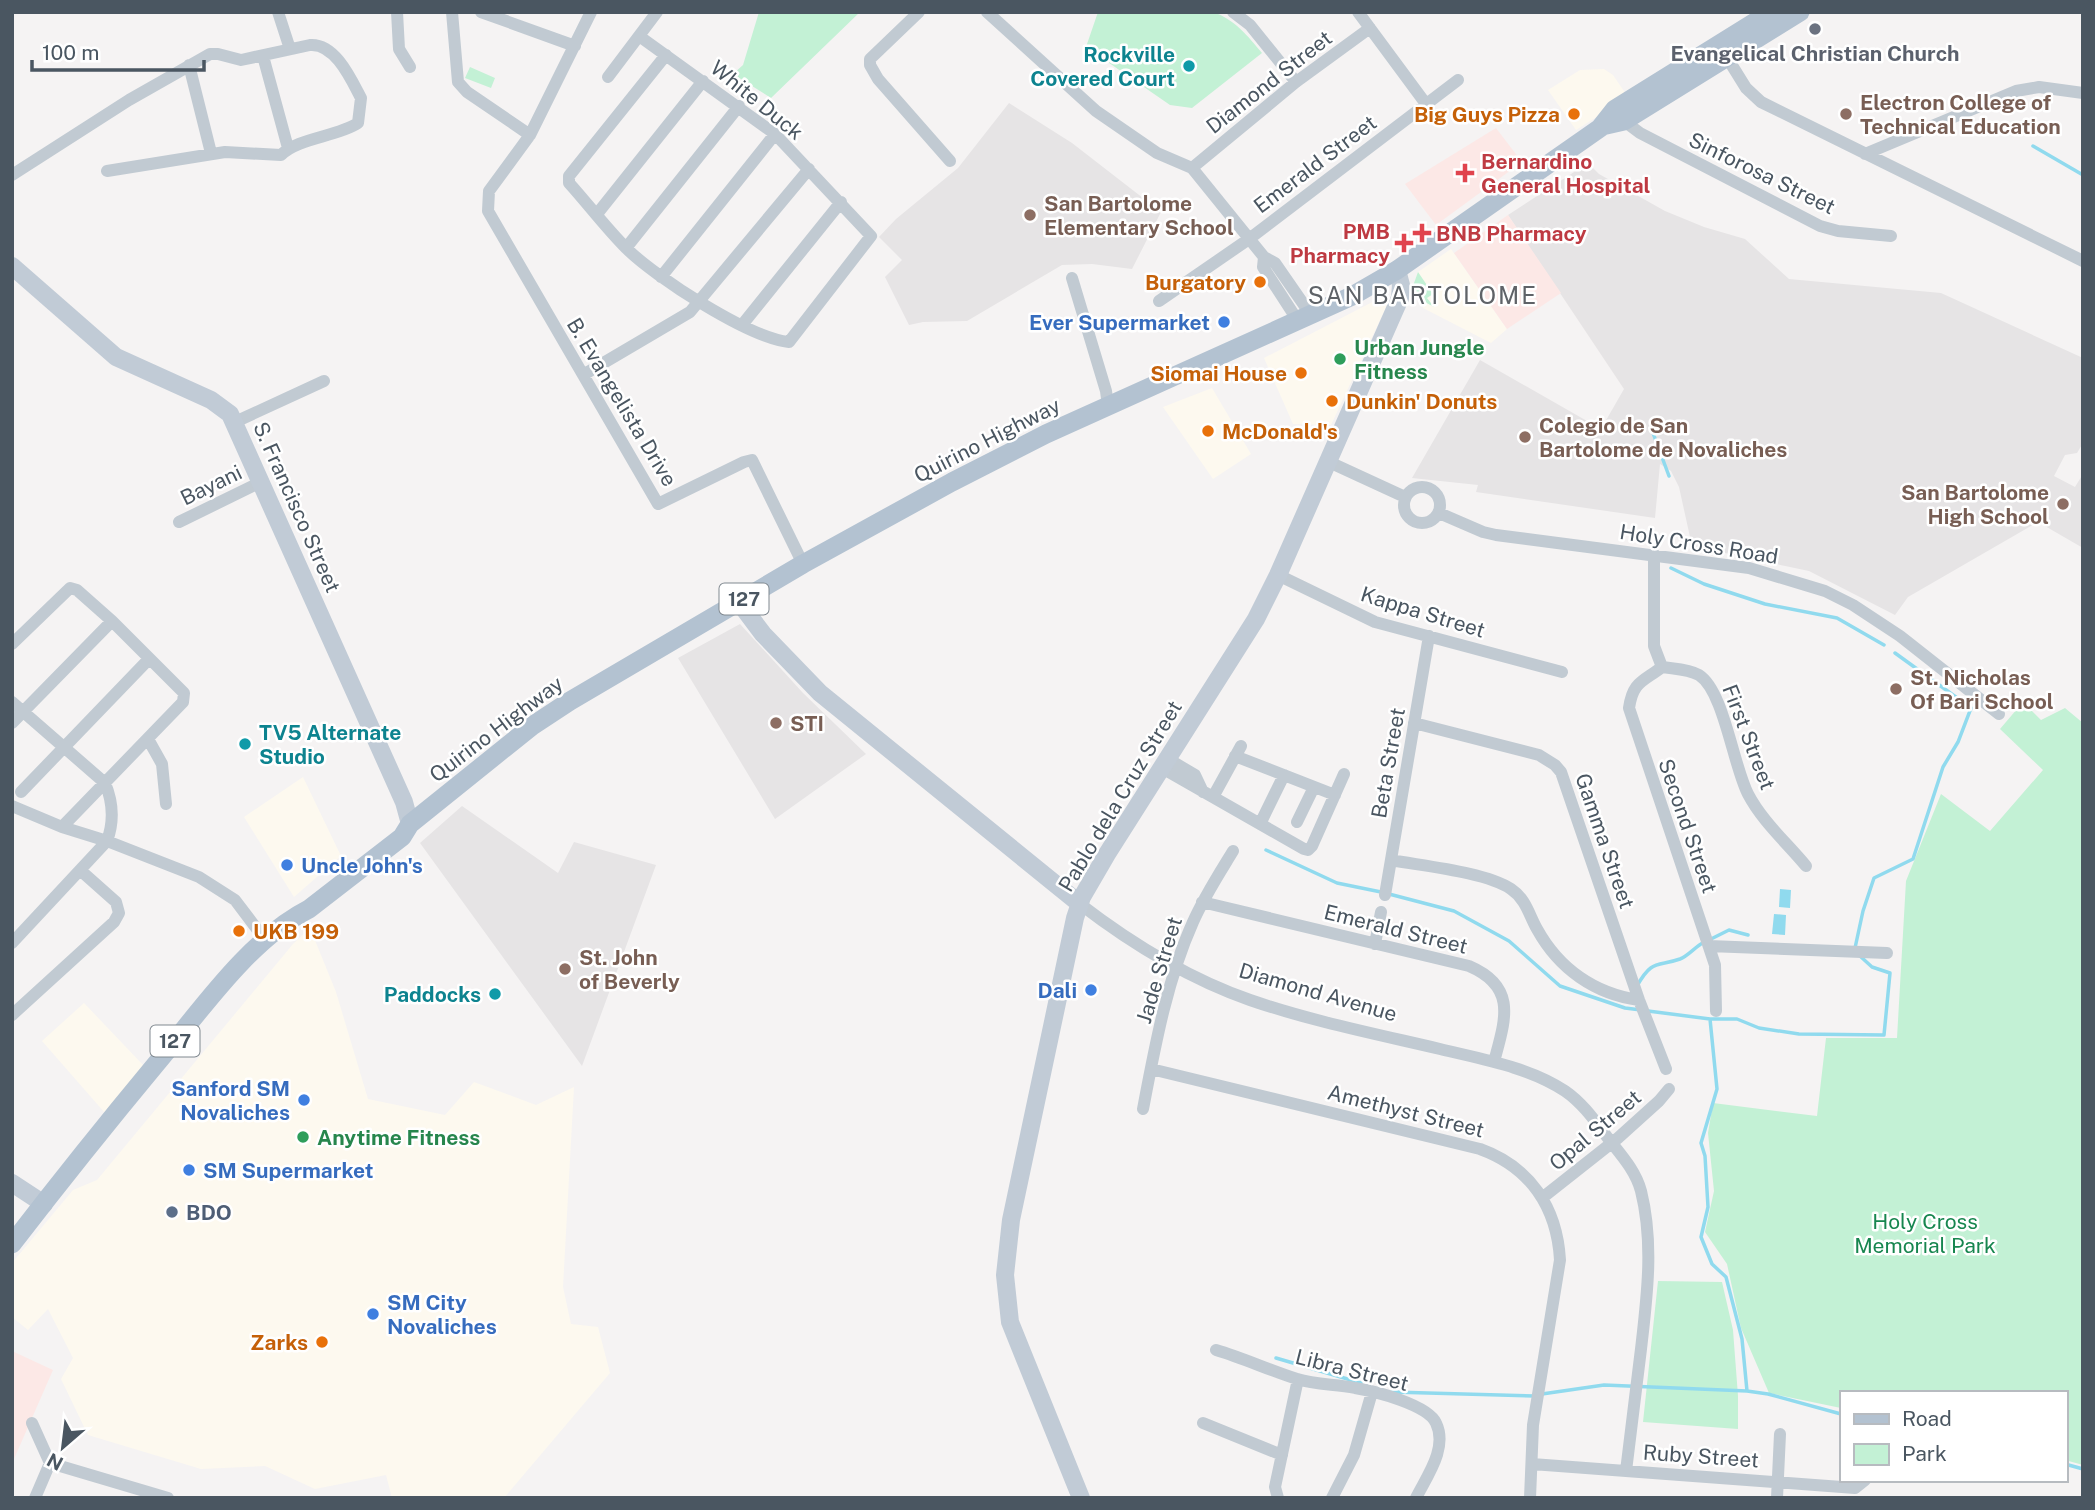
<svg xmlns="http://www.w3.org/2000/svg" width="2095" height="1510" font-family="'Public Sans',sans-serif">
<rect width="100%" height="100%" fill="#f5f3f3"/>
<path fill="#fdf9ef" d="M1604 69 1613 75 1628 97 1576 130 1548 90 1580 70Z
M1451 249 1507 329 1491 343 1423 308 1421 302 1410 294 1418 272Z
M1382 297 1388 303 1331 425 1293 424 1264 358Z
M1212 388 1251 454 1213 479 1163 407Z
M303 777 341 856 294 897 244 817Z
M310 928 336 992 368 1099 445 1115 474 1082 536 1105 574 1087 563 1287 571 1324 598 1327 610 1373 504 1498H392L386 1475 315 1489 265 1466 201 1469 88 1435 61 1379 73 1358 48 1309 28 1330 12 1317V1263L73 1190 97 1180 293 944Z
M84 1003 144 1066 105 1113 42 1041Z"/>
<path fill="#e6e4e5" d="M1009 103 1072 143 1161 212 1132 269 1092 264 1062 265 967 321 923 322 909 325 885 277 902 260 879 237 896 219 958 168Z
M1588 163 1599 174 1665 211 1704 227 1745 239 1789 279 1941 293 2083 358V443L2077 453 2065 455 2054 476 2075 487 2083 474V548L2038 522 1908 597 1895 615 1809 571 1692 546 1679 487 1671 471 1660 464 1655 518 1476 492 1478 485 1412 478 1480 360 1601 429 1624 389 1508 215Z
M740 624 803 693 866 754 775 819 678 658Z
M462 806 558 873 574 842 656 865 582 1066 420 843Z"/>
<path fill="#fce8e6" d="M1496 128 1522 162 1436 225 1405 184Z
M1508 215 1561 293 1507 329 1454 253Z
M12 1351 53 1370 14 1459H12Z"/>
<path fill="#c3f1d5" d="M759 12H860L771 98 733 74 743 65Z
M1098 12H1213C1234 19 1248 36 1262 53L1192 108 1170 105 1086 47Z
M470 67 495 78 491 88 465 78Z
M1418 272 1433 294 1427 298 1434 307 1410 294Z
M2023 702 2041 720 2065 708 2083 723V1465L2065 1460V1393H1841V1408L1769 1393 1741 1328 1727 1264 1705 1232 1714 1191 1708 1133 1713 1103 1817 1116 1826 1038H1897L1906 881 1941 794 1990 831 2043 770 2000 729Z
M1658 1281 1722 1282 1733 1330 1738 1396V1429L1643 1422Z"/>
<path fill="#90daee" d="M1780 889 1791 890 1790 908 1779 907Z
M1774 914 1786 915 1785 935 1772 934Z"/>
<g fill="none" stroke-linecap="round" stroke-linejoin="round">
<path stroke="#90daee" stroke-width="3.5" d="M2033 146 2083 175
M1653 433 1669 476
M1671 568 1704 584 1765 604 1837 618 1884 645
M1266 850 1337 883 1381 892
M1389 894 1454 911 1509 941 1560 986 1625 1008 1641 1010
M1711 939 1729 930 1748 935
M1855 948 1863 911 1874 878 1913 859 1943 767 1958 742 1971 708 1895 653
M1637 986C1652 959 1657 967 1680 959 1688 956 1695 947 1704 942
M1648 1011 1710 1019
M1276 1358 1361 1383
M1392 1392 1535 1396
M1542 1394 1604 1385 1747 1391
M1841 1414 1768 1394 1747 1391 1742 1339 1726 1277 1712 1264 1701 1237 1708 1207 1705 1156 1701 1143 1717 1089 1710 1019H1737L1759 1028 1799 1034 1884 1035 1890 973 1872 967 1860 956
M2065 1464 2083 1469"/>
<path stroke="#c1cad2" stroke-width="12" d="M278 12 290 49
M397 12 399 49 410 67
M452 12 458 82 467 92 530 135
M481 12 575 46
M591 12 530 135 489 191 488 211 658 504 744 462 752 460 803 564
M919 12 870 59V65L878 79 950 161
M987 12 1096 111 1157 153 1192 168 1264 257 1275 263 1311 315
M1233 12 1250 25 1296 82
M1358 12 1426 104
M639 36 775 134 871 236 789 342C749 338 655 277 626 248 606 228 588 204 569 183V176L666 55
M1723 51 1746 88 1761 102 2083 261
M263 56 288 148
M189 65 211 153
M608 77 657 12
M1624 121 1640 133 1820 226 1838 231 1891 236
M1865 154 2016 91 2039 87 2083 93
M1192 168 1296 82 1370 28
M12 175 129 100 210 54H218L241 60 310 45C335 43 351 79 361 98L358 123C336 137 298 138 281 155L225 152 107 171
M597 214 703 81
M626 248 739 106
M1264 257 1263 267 1298 321
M661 277 775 134
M1072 278 1106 391 1108 406
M1159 301 1249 239 1458 80
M742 325 841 202
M583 375 690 312 809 169
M235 422 324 381
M1329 462 1405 497
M1404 505a18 18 0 1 1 36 0a18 18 0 1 1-36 0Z
M1439 513 1483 532 1496 535 1749 568 1825 591 1853 605 1900 636 1999 714
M179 522 261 482
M1654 554V646L1662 667
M1278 575 1375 622 1562 672
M12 644 70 588 77 590 112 621 184 693 183 702 62 827
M1662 667C1643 682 1633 681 1629 708L1715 965 1716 1011
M1662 667C1674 669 1688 669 1699 675 1724 691 1733 765 1748 794 1762 821 1787 843 1806 866
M12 702 105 783C113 802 114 822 107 841L12 943
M12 723 112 621
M1414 723 1539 755 1555 765 1561 772 1639 1000 1666 1069
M148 739 162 764 166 804
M1235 756 1335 795
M1168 759 1195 775 1203 792
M1162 768 1304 849 1308 850 1312 846 1344 774
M21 792 149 659
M1213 797 1241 746
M12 806 62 827 107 841 199 877 235 900 266 941
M1297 822 1314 787
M1260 824 1284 775
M1391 860C1423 866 1486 872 1511 889 1526 899 1529 915 1537 929 1559 969 1595 994 1639 1000
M1385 895 1429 636
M1202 902 1469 966C1518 987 1505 1020 1494 1062
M1080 904C1132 944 1187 978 1250 1000 1311 1021 1376 1034 1440 1049 1481 1059 1529 1067 1565 1091 1584 1104 1597 1124 1611 1142 1623 1157 1636 1172 1641 1191 1654 1243 1647 1297 1641 1349 1636 1390 1631 1430 1626 1471
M1375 944 1381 912
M1709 946 1887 953
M12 1015 114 922 119 913 116 902 80 870
M1151 1069 1480 1149C1530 1167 1557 1207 1560 1260L1533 1425 1530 1498
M1143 1109C1155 1046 1167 980 1193 922 1204 897 1219 874 1233 851
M1542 1198 1618 1138 1659 1101 1669 1089
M1216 1350C1243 1358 1269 1370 1297 1379 1316 1385 1336 1384 1355 1388 1375 1391 1428 1405 1436 1423 1448 1448 1427 1476 1416 1498
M32 1423 50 1463 35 1498
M1203 1423 1282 1455
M50 1463 168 1498
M1532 1464 1855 1488 1865 1480
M1278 1498 1275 1487 1298 1379
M1332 1498 1354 1455 1372 1392
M1777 1498 1780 1434"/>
<path stroke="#c1cbd6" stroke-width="18" d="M12 266 116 357 211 400 230 414 404 802 410 824
M739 602 763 634 820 693 1080 904
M12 1183 44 1204
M1081 1498 1010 1322 1005 1275 1011 1220 1075 918 1082 897 1107 854 1256 619 1278 575 1400 298 1401 285 1397 270"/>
<path stroke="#b3c2d1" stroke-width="19" d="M1602 126 1624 121 1800 12
M12 1244C59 1183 107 1123 156 1064 199 1013 248 940 309 909L402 837 410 824 532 726 570 701 803 564 952 482 1046 434 1352 296 1397 270 1600 128 1615 109 1771 12"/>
</g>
<circle fill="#6b7280" stroke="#fff" stroke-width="2.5" cx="1815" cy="29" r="7"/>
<g fill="#0f9aa8" stroke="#fff" stroke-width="2.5">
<circle cx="1189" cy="66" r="7"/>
<circle cx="245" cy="744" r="7"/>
<circle cx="495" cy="994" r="7"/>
</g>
<g fill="#e8710a" stroke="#fff" stroke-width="2.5">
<circle cx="1574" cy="114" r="7"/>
<circle cx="1260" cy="282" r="7"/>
<circle cx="1301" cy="373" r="7"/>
<circle cx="1332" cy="401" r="7"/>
<circle cx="1208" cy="431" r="7"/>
<circle cx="239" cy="931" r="7"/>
<circle cx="322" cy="1342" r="7"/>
</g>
<g fill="#8d6e63" stroke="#fff" stroke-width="2.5">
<circle cx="1846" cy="114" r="7"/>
<circle cx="1030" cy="215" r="7"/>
<circle cx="1525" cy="437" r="7"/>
<circle cx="2063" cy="504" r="7"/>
<circle cx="1896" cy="689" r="7"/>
<circle cx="776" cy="723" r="7"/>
<circle cx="565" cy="969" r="7"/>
</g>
<g fill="#e0444e" stroke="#fff" stroke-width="2.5">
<path d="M1461.5 162.5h7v7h7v7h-7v7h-7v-7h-7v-7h7z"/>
<path d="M1418.5 222.5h7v7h7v7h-7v7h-7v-7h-7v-7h7z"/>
<path d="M1400.5 232.5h7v7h7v7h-7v7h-7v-7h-7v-7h7z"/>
</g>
<g fill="#3f7fe0" stroke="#fff" stroke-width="2.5">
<circle cx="1224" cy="322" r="7"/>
<circle cx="287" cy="865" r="7"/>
<circle cx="1091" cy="990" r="7"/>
<circle cx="304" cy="1100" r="7"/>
<circle cx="189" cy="1170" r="7"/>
<circle cx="373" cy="1314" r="7"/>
</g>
<g fill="#2e9e5b" stroke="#fff" stroke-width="2.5">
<circle cx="1340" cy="359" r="7"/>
<circle cx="303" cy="1137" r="7"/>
</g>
<circle fill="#5c6f8a" stroke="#fff" stroke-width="2.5" cx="172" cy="1212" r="7"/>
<g text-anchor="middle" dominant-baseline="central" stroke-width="5" stroke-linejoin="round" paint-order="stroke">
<g fill="#fff" stroke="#808990" stroke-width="2">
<rect x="719.5" y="583.5" width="49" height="31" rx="5"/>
<rect x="150.5" y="1025.5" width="49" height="31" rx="5"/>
</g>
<g font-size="19" font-weight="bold" fill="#4a5661">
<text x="744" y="599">127</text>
<text x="175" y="1041">127</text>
</g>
<g font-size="21" font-weight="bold" fill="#5b616d" stroke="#fff">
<text x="1815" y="53">Evangelical Christian Church</text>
</g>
<g font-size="21" font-weight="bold" fill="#0d838f" stroke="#fff" text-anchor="end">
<text x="1175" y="54">Rockville<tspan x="1175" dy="24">Covered Court</tspan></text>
<text x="259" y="732" text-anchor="start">TV5 Alternate<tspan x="259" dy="24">Studio</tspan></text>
<text x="481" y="994">Paddocks</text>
</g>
<g font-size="21" fill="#4a5661" stroke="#fff">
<text transform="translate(1269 82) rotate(-38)">Diamond Street</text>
<text transform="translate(757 100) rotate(39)">White Duck</text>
<text transform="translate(1315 164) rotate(-37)">Emerald Street</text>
<text transform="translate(1762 173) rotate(26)">Sinforosa Street</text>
<text transform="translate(622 402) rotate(59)">B. Evangelista Drive</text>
<text transform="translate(987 440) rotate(-27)">Quirino Highway</text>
<text transform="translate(211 485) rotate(-26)">Bayani</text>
<text transform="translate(297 507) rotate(66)">S. Francisco Street</text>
<text transform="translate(1699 544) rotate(9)">Holy Cross Road</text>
<text transform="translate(1423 612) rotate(17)">Kappa Street</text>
<text transform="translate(496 729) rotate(-37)">Quirino Highway</text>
<text transform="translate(1749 737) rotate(69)">First Street</text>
<text transform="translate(1388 763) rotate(-80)">Beta Street</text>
<text transform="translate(1120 796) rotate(-59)">Pablo dela Cruz Street</text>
<text transform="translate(1688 826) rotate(71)">Second Street</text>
<text transform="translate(1605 841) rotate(71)">Gamma Street</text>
<text transform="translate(1396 929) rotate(14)">Emerald Street</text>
<text transform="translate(1159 970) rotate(-73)">Jade Street</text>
<text transform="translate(1318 992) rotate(16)">Diamond Avenue</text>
<text transform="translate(1406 1111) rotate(14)">Amethyst Street</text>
<text transform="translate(1595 1130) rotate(-40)">Opal Street</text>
<text transform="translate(1352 1370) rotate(14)">Libra Street</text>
<text transform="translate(1701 1456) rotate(4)">Ruby Street</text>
</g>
<g font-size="21" font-weight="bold" fill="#785e54" stroke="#fff" text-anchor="start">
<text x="1860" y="102">Electron College of<tspan x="1860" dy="24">Technical Education</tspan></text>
<text x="1044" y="203">San Bartolome<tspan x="1044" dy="24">Elementary School</tspan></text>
<text x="1539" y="425">Colegio de San<tspan x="1539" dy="24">Bartolome de Novaliches</tspan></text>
<text x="2049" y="492" text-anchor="end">San Bartolome<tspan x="2049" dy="24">High School</tspan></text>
<text x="1910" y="677">St. Nicholas<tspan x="1910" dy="24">Of Bari School</tspan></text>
<text x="790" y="723">STI</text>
<text x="579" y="957">St. John<tspan x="579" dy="24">of Beverly</tspan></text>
</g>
<g font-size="21" font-weight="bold" fill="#c56008" stroke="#fff" text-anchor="end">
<text x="1560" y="114">Big Guys Pizza</text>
<text x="1246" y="282">Burgatory</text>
<text x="1287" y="373">Siomai House</text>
<text x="1346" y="401" text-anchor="start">Dunkin' Donuts</text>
<text x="1222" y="431" text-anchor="start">McDonald's</text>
<text x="253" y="931" text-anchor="start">UKB 199</text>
<text x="308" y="1342">Zarks</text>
</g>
<g font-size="21" font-weight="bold" fill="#be3a42" stroke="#fff" text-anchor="start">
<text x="1481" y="161">Bernardino<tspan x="1481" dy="24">General Hospital</tspan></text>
<text x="1390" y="231" text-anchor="end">PMB<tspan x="1390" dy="24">Pharmacy</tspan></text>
<text x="1436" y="233">BNB Pharmacy</text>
</g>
<g font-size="21" font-weight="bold" fill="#366cbe" stroke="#fff" text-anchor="end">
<text x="1210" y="322">Ever Supermarket</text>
<text x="301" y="865" text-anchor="start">Uncle John's</text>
<text x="1077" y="990">Dali</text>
<text x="290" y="1088">Sanford SM<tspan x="290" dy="24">Novaliches</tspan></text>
<text x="203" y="1170" text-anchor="start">SM Supermarket</text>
<text x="387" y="1302" text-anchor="start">SM City<tspan x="387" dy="24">Novaliches</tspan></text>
</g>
<g font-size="21" font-weight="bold" fill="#27864d" stroke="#fff" text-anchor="start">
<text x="1354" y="347">Urban Jungle<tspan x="1354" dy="24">Fitness</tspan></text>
<text x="317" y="1137">Anytime Fitness</text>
</g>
<g font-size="21" font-weight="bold" fill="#4e5e75" stroke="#fff" text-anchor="start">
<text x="186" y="1212">BDO</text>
</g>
<g font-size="21" fill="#17864f" stroke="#fff">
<text x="1925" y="1221">Holy Cross<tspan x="1925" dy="24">Memorial Park</tspan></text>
</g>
<g font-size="24" letter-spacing="2" fill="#5f6368" stroke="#fff">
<text x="1423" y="295">SAN BARTOLOME</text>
</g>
</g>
<rect width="2095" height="1510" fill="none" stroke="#4a5661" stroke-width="28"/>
<rect x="1840" y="1391" width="228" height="91" fill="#ffffff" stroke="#b7bbc0" stroke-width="2"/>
<rect x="1854" y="1414" width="35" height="10" fill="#b3c2d1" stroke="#b7bbc0" stroke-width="2"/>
<text x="1902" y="1426" font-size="21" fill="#4a5661">Road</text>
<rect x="1854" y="1444" width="35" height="21" fill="#c3f1d5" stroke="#b7bbc0" stroke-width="2"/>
<text x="1902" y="1461" font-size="21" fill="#4a5661">Park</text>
<g transform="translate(63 1447) rotate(208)" stroke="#ffffff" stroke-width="5" paint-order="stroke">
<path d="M0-5L12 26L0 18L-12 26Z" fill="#4a5661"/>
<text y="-10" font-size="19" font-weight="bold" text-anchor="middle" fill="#4a5661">N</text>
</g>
<path d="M32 60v10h172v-10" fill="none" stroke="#4a5661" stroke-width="3.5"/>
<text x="42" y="60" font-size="21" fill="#4a5661" stroke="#ffffff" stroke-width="5" paint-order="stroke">100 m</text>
</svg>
